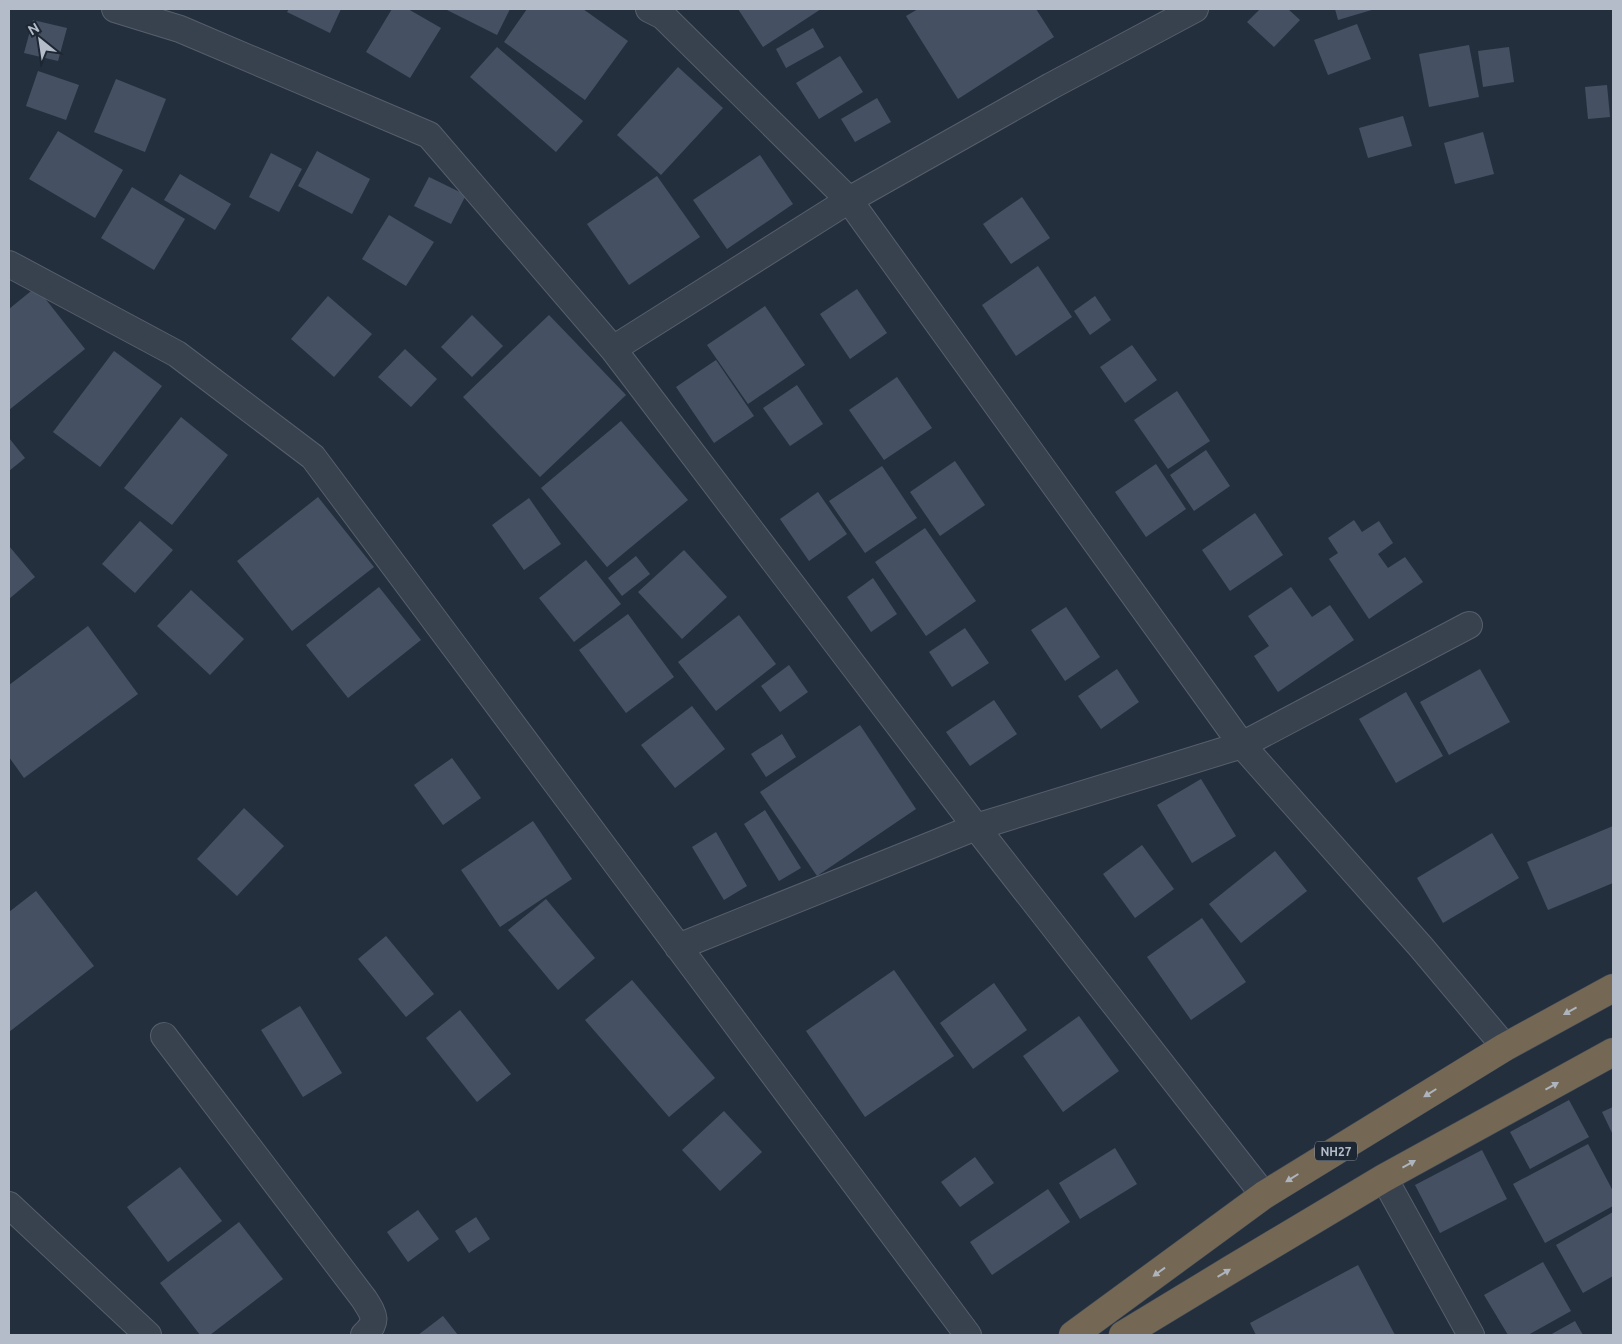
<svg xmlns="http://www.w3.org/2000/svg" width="1622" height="1344" font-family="Ubuntu,sans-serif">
<rect width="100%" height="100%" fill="#242f3e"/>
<path fill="#455162" d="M289 9H341L330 33 287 12Z
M392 9H408L441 28 410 78 366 52Z
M445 9H510L497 35Z
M527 9H583L628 41 585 100 504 42Z
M738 9H821L763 47Z
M918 9H1036L1054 37 958 99 906 16Z
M1260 9H1288L1300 20 1274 47 1247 22Z
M1335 9H1375L1338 20Z
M33 20 67 28 58 61 24 53Z
M1357 24 1371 59 1328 75 1314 40Z
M813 28 824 47 786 68 776 49Z
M1469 45 1479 97 1429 107 1419 54Z
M497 47 583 121 556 152 470 77Z
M1509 47 1514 82 1483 87 1478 51Z
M840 56 863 92 819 119 796 83Z
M678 67 723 108 661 175 617 135Z
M38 71 79 85 66 120 26 106Z
M116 79 166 99 145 152 94 132Z
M1607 85 1610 117 1588 119 1585 87Z
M877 98 891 122 855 142 841 119Z
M1403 116 1412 146 1368 158 1359 128Z
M58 131 123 170 95 218 29 179Z
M1483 132 1494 174 1455 184 1444 143Z
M317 151 370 179 352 214 298 186Z
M271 153 302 169 279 212 249 197Z
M760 155 793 204 727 249 693 200Z
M180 174 231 204 215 230 164 200Z
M657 176 700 237 629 285 587 224Z
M429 177 466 195 451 224 414 206Z
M132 187 185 219 154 270 101 238Z
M1022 197 1050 238 1011 264 983 224Z
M389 215 434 242 406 286 362 259Z
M1038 266 1072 317 1016 356 982 305Z
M36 287 85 349 9 410V309Z
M857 289 887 333 850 359 820 314Z
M328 296 372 334 334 377 291 339Z
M1095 296 1111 320 1090 335 1074 311Z
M765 306 805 365 748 404 707 345Z
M472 315 503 346 472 377 441 347Z
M549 315 626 395 540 477 463 397Z
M1132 345 1157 380 1125 403 1100 367Z
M405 349 437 379 411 407 378 377Z
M114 351 162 386 100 467 53 432Z
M716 360 754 416 714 443 676 387Z
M897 377 932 428 884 460 849 410Z
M797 385 823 424 790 446 763 408Z
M1177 391 1210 441 1168 469 1134 420Z
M181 417 228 455 172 525 124 488Z
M621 421 688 500 607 567 541 488Z
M9 438 25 458 9 471Z
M1206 450 1230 486 1194 511 1170 475Z
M955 461 985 505 940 536 910 492Z
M1156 464 1186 509 1146 537 1115 492Z
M882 466 917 518 865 553 829 501Z
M818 492 847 534 809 561 780 519Z
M318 497 374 567 292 631 237 561Z
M529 498 561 544 524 570 492 525Z
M1255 513 1283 555 1230 591 1202 550Z
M1354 520 1362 532 1379 521 1393 543 1378 554 1388 568 1405 557 1423 582 1369 619 1329 559 1338 553 1328 538Z
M140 521 173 550 135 593 102 564Z
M925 528 976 601 926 636 875 562Z
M9 546 35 577 9 599Z
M684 550 727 597 682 639 638 592Z
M636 556 650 574 622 596 608 578Z
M586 560 621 604 574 642 539 598Z
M873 578 897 614 871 632 847 597Z
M379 587 421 640 348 698 306 645Z
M1291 587 1312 617 1330 605 1354 640 1278 692 1254 656 1269 646 1248 616Z
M191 590 244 639 210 675 157 626Z
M1066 607 1100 657 1065 681 1031 630Z
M628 614 674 677 626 713 579 650Z
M739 615 776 664 716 711 678 662Z
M88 626 138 694 24 778 9 757V685Z
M965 628 989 663 952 687 929 652Z
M789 665 808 692 780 712 761 686Z
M1117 669 1139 702 1101 729 1078 696Z
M1480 669 1510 722 1449 755 1420 702Z
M1406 692 1443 756 1396 783 1359 719Z
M994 700 1017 734 970 766 946 732Z
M692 706 725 749 675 788 641 745Z
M860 725 916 809 817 876 760 792Z
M782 734 796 757 766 777 751 754Z
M452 758 481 798 443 825 414 785Z
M1201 779 1236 836 1192 863 1157 805Z
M244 808 284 846 237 896 197 859Z
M765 810 801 868 779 881 744 824Z
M533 821 572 879 500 927 461 870Z
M1613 826V883L1548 910 1527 862Z
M716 832 747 886 724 900 692 847Z
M1492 833 1519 878 1443 923 1417 878Z
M1142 845 1174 889 1135 918 1103 874Z
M1275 851 1307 891 1241 943 1209 904Z
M36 891 94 966 9 1032V912Z
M546 899 595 958 558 990 508 930Z
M1202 918 1246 982 1191 1020 1147 957Z
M386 936 434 994 406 1017 358 959Z
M894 970 954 1056 865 1117 806 1031Z
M632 980 715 1078 669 1117 585 1020Z
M994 983 1027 1030 973 1069 940 1023Z
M300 1006 342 1073 303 1097 261 1030Z
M460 1010 511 1074 477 1102 426 1038Z
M1079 1016 1119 1071 1063 1112 1023 1056Z
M1569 1100 1589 1137 1530 1169 1510 1132Z
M1613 1107V1135L1602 1112Z
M724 1111 762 1152 720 1191 682 1150Z
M1588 1144 1613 1191V1206L1545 1243 1513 1184Z
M1115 1148 1137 1184 1080 1219 1059 1183Z
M1482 1150 1507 1199 1440 1233 1415 1185Z
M975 1157 994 1183 960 1207 941 1182Z
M180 1167 222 1221 168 1262 127 1207Z
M1048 1189 1070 1222 992 1275 970 1242Z
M418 1210 439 1239 408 1262 387 1232Z
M1613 1212V1276L1583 1293 1556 1245Z
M476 1217 490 1239 469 1253 455 1231Z
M239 1222 283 1279 210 1335H200L160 1283Z
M1543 1262 1571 1311 1528 1335H1508L1484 1295Z
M1358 1265 1395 1335H1256L1250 1323Z
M443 1316 458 1335H418Z
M1575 1321 1583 1335H1550Z"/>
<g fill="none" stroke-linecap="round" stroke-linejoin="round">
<defs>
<path id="street" d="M115 9 180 29 429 135 613 349 976 827 1264 1195
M649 9 663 16 849 200 1242 745 1421 947 1505 1047
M9 264 177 354 313 457 968 1335
M613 349 849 200 1051 86 1195 9
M678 947 976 827 1242 745 1469 625
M164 1036 364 1299C374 1315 379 1321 364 1335
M1384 1178 1471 1335
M9 1205 148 1335"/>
<path id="highway" d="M1073 1335 1264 1195 1505 1047 1613 988
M1123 1335 1230 1270 1384 1178 1613 1052"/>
</defs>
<use href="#street" stroke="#565f6c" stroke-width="28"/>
<use href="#highway" stroke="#434c59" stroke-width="29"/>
<use href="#street" stroke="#38414e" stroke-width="26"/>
<use href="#highway" stroke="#746855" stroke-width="28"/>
</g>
<defs><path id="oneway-solid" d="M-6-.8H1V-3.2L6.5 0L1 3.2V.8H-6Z" transform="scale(1.25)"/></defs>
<g fill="#aeb4bd">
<use href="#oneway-solid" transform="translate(1570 1011) rotate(151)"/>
<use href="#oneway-solid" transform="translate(1552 1086) rotate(-29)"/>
<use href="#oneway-solid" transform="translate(1430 1093) rotate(148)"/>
<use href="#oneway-solid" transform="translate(1409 1164) rotate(-29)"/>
<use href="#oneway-solid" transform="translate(1292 1178) rotate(148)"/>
<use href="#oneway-solid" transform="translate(1159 1272) rotate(144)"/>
<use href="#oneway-solid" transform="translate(1224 1273) rotate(-31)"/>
</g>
<g text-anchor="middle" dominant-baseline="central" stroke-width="5" stroke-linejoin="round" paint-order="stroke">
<rect fill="#1d2633" stroke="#878f9c" stroke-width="1" x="1315" y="1141.5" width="42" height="19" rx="4"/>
<g font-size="12" font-weight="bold" fill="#b4bcc9">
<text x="1336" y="1151">NH27</text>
</g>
</g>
<rect width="1622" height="1344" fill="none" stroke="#b4bcc9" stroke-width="20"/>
<g transform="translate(40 40) rotate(330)" stroke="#1d2633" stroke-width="4" paint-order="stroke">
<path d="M0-4L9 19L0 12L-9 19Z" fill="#b4bcc9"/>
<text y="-8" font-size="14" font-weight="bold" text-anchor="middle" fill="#b4bcc9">N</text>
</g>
</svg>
